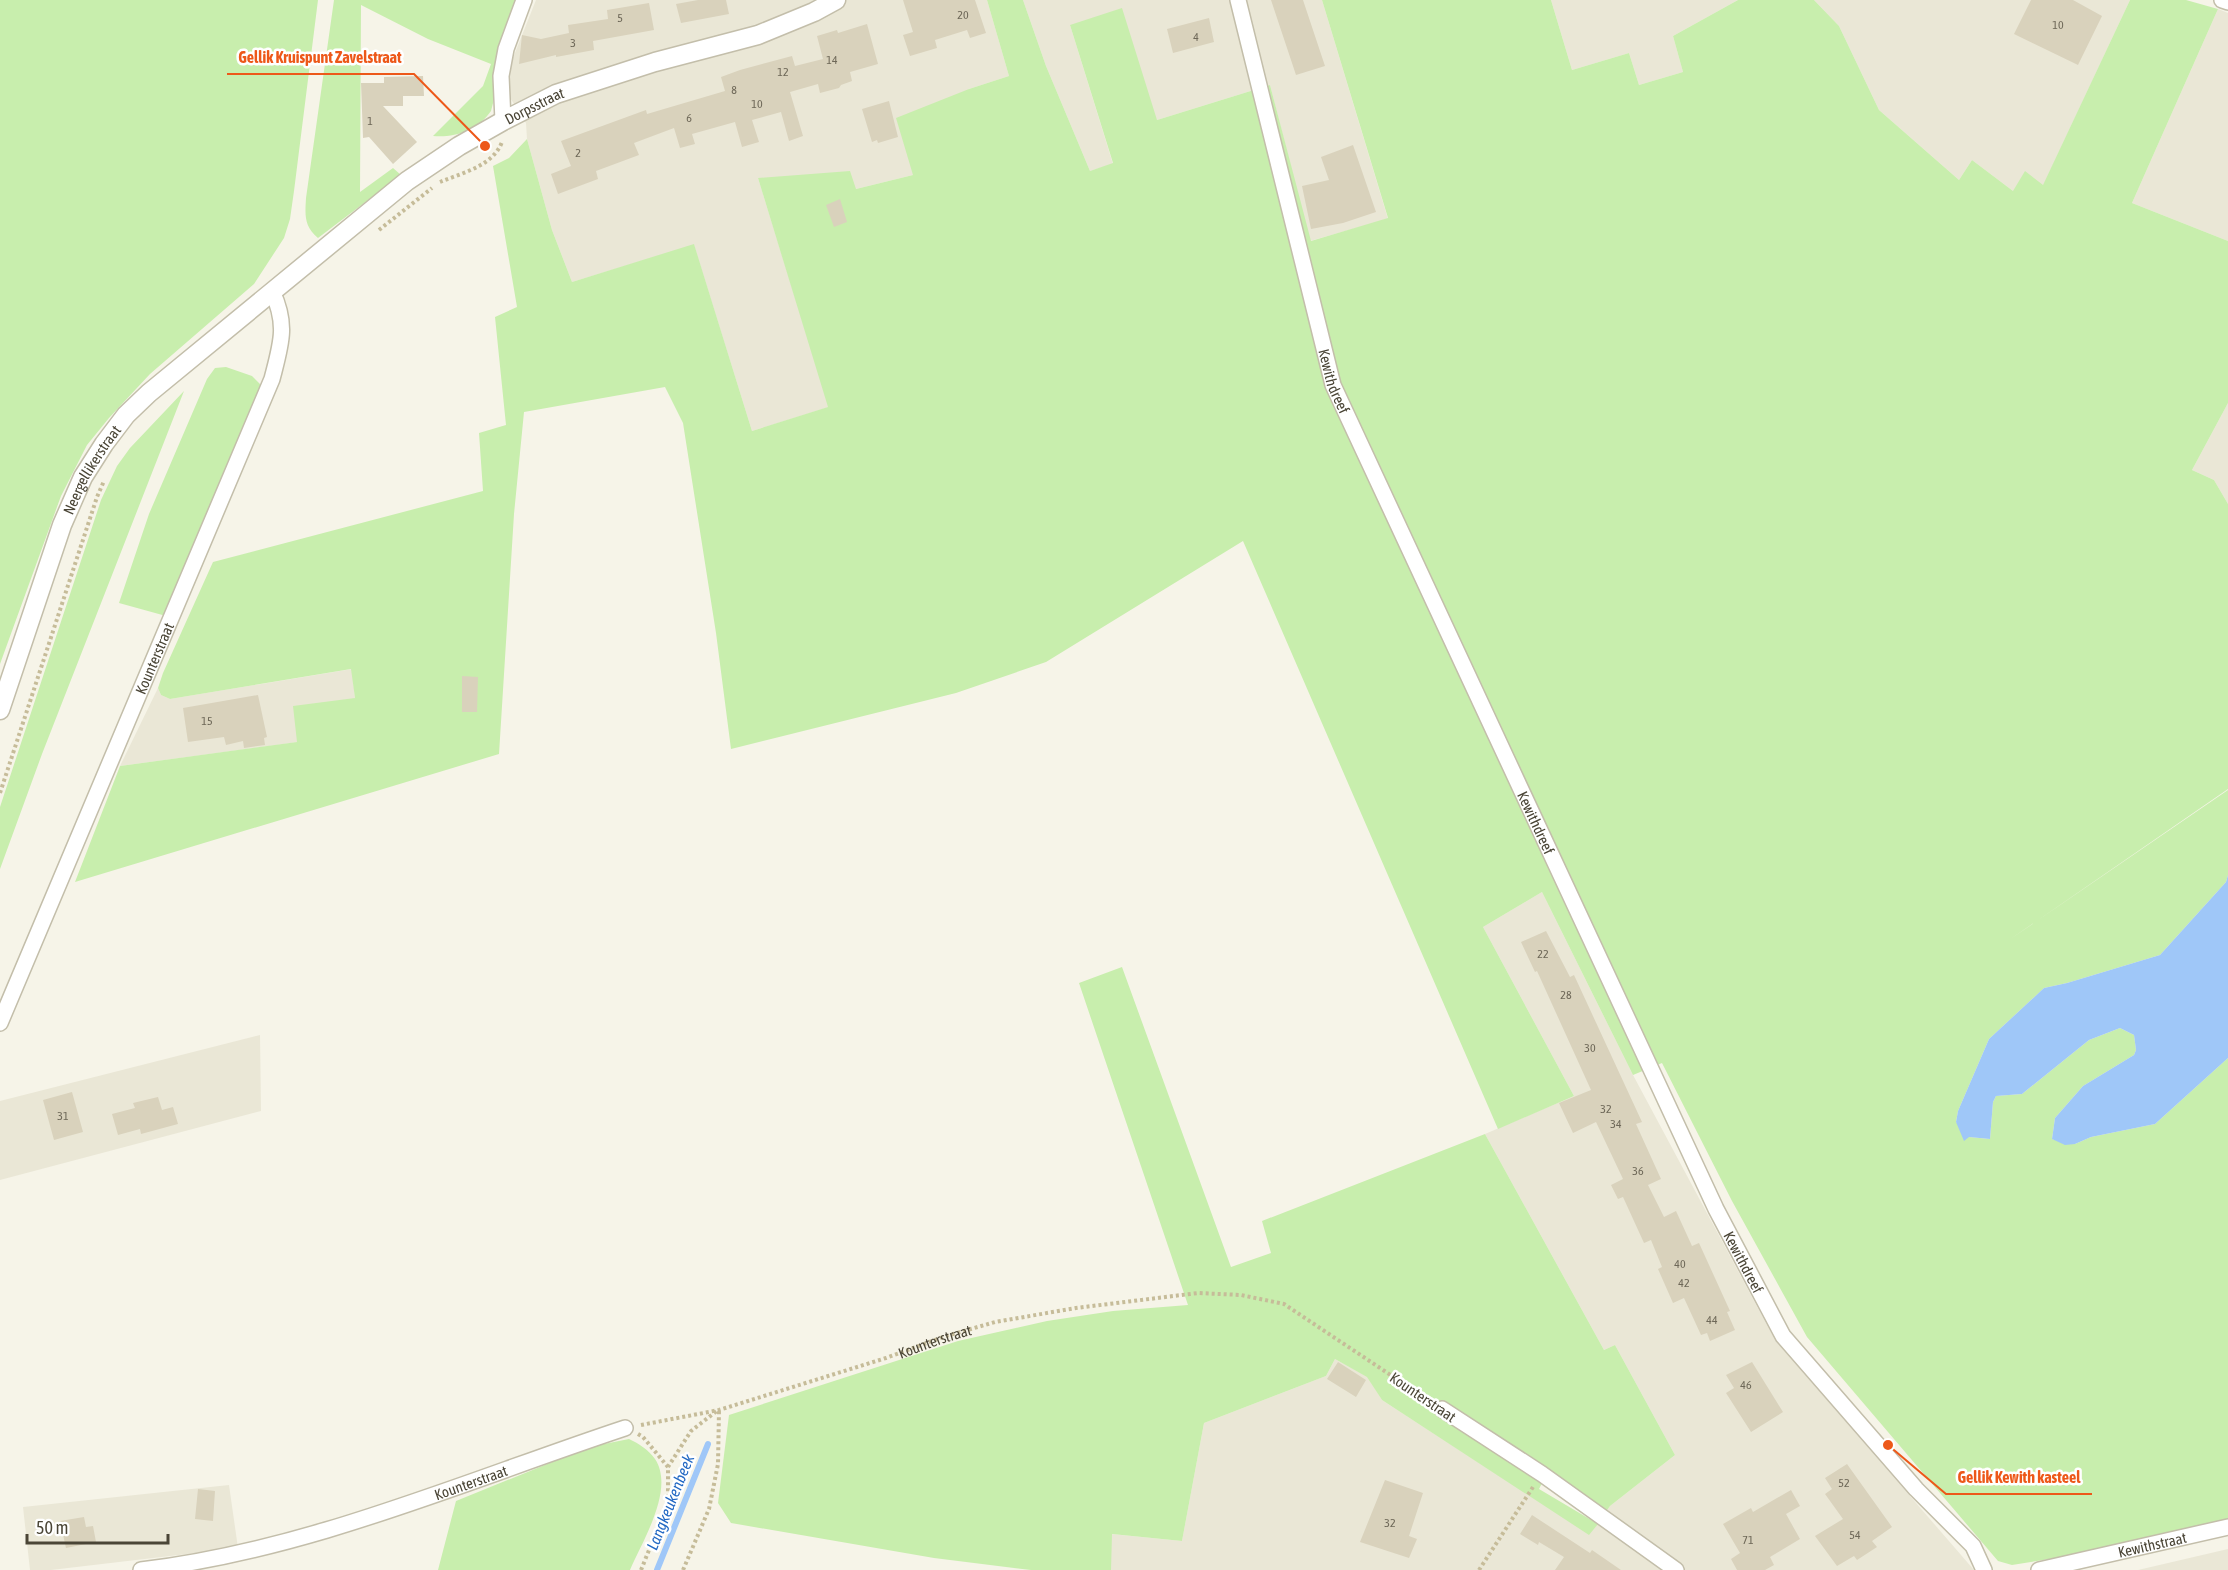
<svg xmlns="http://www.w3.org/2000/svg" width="2228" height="1570" font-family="'Asap Condensed',sans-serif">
<rect width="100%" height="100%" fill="#f6f4e8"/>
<path fill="#eae7d6" d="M536 0H987L1009 76 969 89 913 175 856 189 758 178 829 407 752 431 694 245 572 282 552 230 527 139 526 123 509 96 511 63Z
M1023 0H1322L1388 219 1310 241 1270 85 1157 120 1070 25 1113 164 1090 171 1046 66Z
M1551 0H1738L1673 36 1683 72 1639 85 1629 53 1572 70Z
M1814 0H2130L2043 186 2013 191 1972 160 1959 180 1879 110 1839 26Z
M2218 9 2228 13V241L2132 203Z
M2228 403V504L2214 480 2192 470Z
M352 669 355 698 298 742 120 766 158 688 161 695 170 699Z
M1542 892 1633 1075 1775 1340 1974 1570H1111V1534L1182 1541 1204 1423 1326 1376 1335 1359 1368 1377 1382 1400 1589 1534 1610 1506 1675 1455 1615 1345 1604 1350 1485 1134 1574 1096 1483 927Z
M260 1035 261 1111 0 1180V1101Z
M229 1485 238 1548 51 1570H30L23 1507Z
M2228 1549V1570H2138Z"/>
<path fill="#c8eead" d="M0 0H318L294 191 290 219 284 238 254 284 150 374 109 418 87 445 61 496 0 664Z
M334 0H519L491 111C478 130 455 138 433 136L483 86 491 64 428 39 361 5 360 192 393 168 401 175 318 238C304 226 305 216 306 198Z
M987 0H1023L1046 66 1090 171 1113 163 1070 25 1122 8 1157 120 1270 85 1311 241 1388 218 1322 0H1551L1572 70 1629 53 1639 85 1683 72 1673 36 1738 0H1814L1839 26 1879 110 1959 180 1972 160 2013 191 2025 171 2043 185 2130 0H2186L2218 9 2132 203 2228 241V403L2192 470 2214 480 2228 504V789L2009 940 2228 790V875L2226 882 2160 955 2067 983 2044 988 1989 1039 1958 1111 1956 1122 1969 1137 1990 1139 1993 1102 1996 1096 2022 1094 2089 1040 2120 1028 2134 1035 2136 1050 2134 1055 2083 1086 2055 1118 2052 1139 2075 1144 2091 1137 2155 1124 2228 1058V1521L2074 1555 2012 1565 1998 1561 1807 1337 1732 1201 1662 1063 1633 1075 1542 892 1483 927 1574 1096 1498 1129 1243 541 1046 662 956 693 731 749 716 633 683 423 665 387 524 412 514 514 499 754 75 882 120 766 297 742 293 706 355 698 351 669 170 699 161 695 158 688 163 673 213 562 483 491 479 433 506 425 495 317 517 307 493 166 509 158 527 139 552 230 572 282 694 244 752 431 828 407 758 178 850 171 856 189 913 175 896 118 969 89 1009 76Z
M226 367 252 376 265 389 166 616 119 603 149 514 207 379 215 368Z
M184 391 42 754 0 869V807L101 500 117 466 130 448Z
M1122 967 1231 1267 1271 1253 1262 1221 1485 1134 1604 1350 1615 1345 1675 1455 1610 1506 1605 1513 1546 1475 1539 1489 1598 1524 1589 1535 1382 1400 1367 1377 1335 1359 1326 1376 1204 1423 1182 1541 1112 1534 1111 1570H1031L934 1558 731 1523 718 1503 729 1415 958 1341 1047 1321 1113 1311 1188 1305 1079 983Z
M629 1439C638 1443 649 1450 655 1459 675 1489 643 1540 630 1570H438L456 1501 589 1447Z"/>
<path fill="#9fc7f8" d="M2228 875V1058L2155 1124 2091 1137 2075 1144 2065 1145 2052 1139 2055 1118 2083 1086 2134 1055 2136 1050 2134 1035 2120 1028 2089 1040 2022 1094 1996 1096 1993 1102 1990 1139 1969 1137 1964 1141 1956 1122 1958 1111 1989 1039 2044 988 2067 983 2160 955 2226 882Z"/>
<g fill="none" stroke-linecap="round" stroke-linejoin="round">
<path stroke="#9fc7f8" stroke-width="6" d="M657 1570 708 1444"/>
</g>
<path fill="#d9d2bc" d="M698 0H726L729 14 681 23 676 4Z
M903 0H975L986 33 970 38 967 30 935 40 937 48 910 56 903 35 913 32Z
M1271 0H1303L1325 66 1296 75Z
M2031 0H2073L2102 16 2078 65 2014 34Z
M649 3 654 30 593 41 594 50 556 57V55L519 64 522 35 541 39 569 33 568 25 608 19 607 10Z
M1209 18 1214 42 1173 53 1167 29Z
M867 24 878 64 850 72 852 81 841 85 839 88 820 93 818 84 790 92 803 136 789 141 781 112 752 120 759 142 742 147 735 122 692 134 695 144 680 148 674 128 634 143 639 155 596 171 598 179 558 194 551 174 571 166 561 141 646 110 647 114 725 91 721 77 740 70 792 56 795 66 823 59 817 36 837 30 838 33Z
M423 76 424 96H403V106H383L417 142 393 164 369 137 363 138 361 83H384V77Z
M889 101 898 137 878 143 877 140 872 142 862 109Z
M1353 145 1376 212 1343 223 1311 229 1302 186 1329 180 1321 157Z
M840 199 847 222 834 227 826 205Z
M462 676 478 677 477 712H462Z
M258 695 267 737 264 738 265 745 244 748 243 741 226 745 224 737 188 742 183 708Z
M1546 931 1570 977 1574 975 1642 1122 1636 1124 1661 1179 1648 1185 1664 1217 1676 1211 1692 1246 1699 1243 1730 1311 1727 1312 1735 1330 1710 1341 1707 1333 1701 1335 1684 1298 1673 1303 1658 1269 1662 1267 1651 1240 1644 1243 1623 1197 1618 1199 1611 1185 1623 1179 1596 1122 1573 1133 1559 1103 1591 1090 1537 971 1535 972 1521 942Z
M72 1092 83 1132 54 1140 43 1100Z
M158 1097 162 1110 173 1107 178 1124 141 1134 140 1129 118 1135 112 1114 135 1108 133 1103Z
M1338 1362 1366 1380 1356 1397 1327 1379Z
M1752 1362 1783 1412 1751 1432 1726 1393 1734 1388 1726 1375Z
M1847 1464 1892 1527 1872 1541 1877 1547 1857 1560 1854 1556 1837 1566 1815 1536 1843 1519 1825 1494 1832 1489 1825 1478Z
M1385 1480 1423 1493 1409 1536 1417 1539 1409 1558 1360 1542Z
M198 1489 215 1491 213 1521 195 1519Z
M1791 1490 1800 1506 1786 1514 1800 1539 1770 1557 1774 1565 1765 1570H1737L1731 1559 1740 1553 1723 1524 1751 1508 1753 1512Z
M1532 1515 1590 1553 1592 1550 1621 1570H1555L1564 1557 1539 1542 1538 1545 1520 1534Z
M84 1517 86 1527 93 1526 96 1542 66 1548 60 1521Z"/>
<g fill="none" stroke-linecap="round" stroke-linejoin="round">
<defs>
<g id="minor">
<path id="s2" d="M1238 0 1333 385 1716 1209 1783 1336 1916 1489 1973 1546 1984 1570"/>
<path d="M2222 0 2228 2"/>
<path d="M503 121 501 76 506 49 524 0"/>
<path id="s3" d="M0 1023 272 379C281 344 288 325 272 291"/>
<path d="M1442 1409 1542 1474 1676 1570"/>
<path id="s4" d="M141 1570C309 1550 465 1481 625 1428"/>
<path id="s5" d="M2039 1570 2228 1527"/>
</g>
<g id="tertiary">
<path id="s6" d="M0 710 62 525 83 477 104 444 126 415 149 393 407 181 459 146 503 121 556 94 655 62 758 35 814 12 836 0"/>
</g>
</defs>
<use href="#minor" stroke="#c3beaa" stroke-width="18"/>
<use href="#tertiary" stroke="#c3beaa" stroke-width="21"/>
<g stroke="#c6bc99" stroke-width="4" stroke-dasharray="3 3" stroke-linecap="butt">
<path d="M440 182C462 173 493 166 502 142"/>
<path d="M379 230 432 188"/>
<path d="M0 793 97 497 104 481"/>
<path id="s1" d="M641 1425 719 1410 886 1358 943 1337 995 1322 1076 1308 1198 1293 1241 1295 1284 1304 1428 1400"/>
<path d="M638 1434 643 1437 668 1467"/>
<path d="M641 1570 668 1503V1467L691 1431 718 1410"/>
<path d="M683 1570 709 1509 718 1464 719 1410"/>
<path d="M1479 1570 1533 1487"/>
</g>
<use href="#minor" stroke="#fff" stroke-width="15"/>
<use href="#tertiary" stroke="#fff" stroke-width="18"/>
</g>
<g text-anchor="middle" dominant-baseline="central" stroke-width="5" stroke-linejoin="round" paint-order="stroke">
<g font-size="12" fill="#6e6858">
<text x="963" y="15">20</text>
<text x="620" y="18">5</text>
<text x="2058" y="25">10</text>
<text x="1196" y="37">4</text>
<text x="573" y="43">3</text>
<text x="832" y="60">14</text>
<text x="783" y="72">12</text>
<text x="734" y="90">8</text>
<text x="757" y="104">10</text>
<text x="689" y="118">6</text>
<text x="370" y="121">1</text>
<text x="578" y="153">2</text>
<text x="207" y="721">15</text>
<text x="1543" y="954">22</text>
<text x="1566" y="995">28</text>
<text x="1590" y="1048">30</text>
<text x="1606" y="1109">32</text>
<text x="63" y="1116">31</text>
<text x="1616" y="1124">34</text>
<text x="1638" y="1171">36</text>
<text x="1680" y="1264">40</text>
<text x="1684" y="1283">42</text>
<text x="1712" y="1320">44</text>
<text x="1746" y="1385">46</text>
<text x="1844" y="1483">52</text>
<text x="1390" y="1523">32</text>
<text x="1855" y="1535">54</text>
<text x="1748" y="1540">71</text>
</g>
<g font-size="15" fill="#4a4536" stroke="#fff">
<text stroke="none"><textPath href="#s6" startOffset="837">Dorpsstraat</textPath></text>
<text stroke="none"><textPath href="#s2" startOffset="393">Kewithdreef</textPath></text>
<text stroke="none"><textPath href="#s6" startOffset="258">Neergellikerstraat</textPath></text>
<text stroke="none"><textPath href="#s3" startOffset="396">Kounterstraat</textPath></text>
<text stroke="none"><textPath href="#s2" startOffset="879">Kewithdreef</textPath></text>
<text stroke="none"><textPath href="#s2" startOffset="1365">Kewithdreef</textPath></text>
<text stroke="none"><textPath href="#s1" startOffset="306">Kounterstraat</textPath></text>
<text transform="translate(1423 1397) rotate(34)">Kounterstraat</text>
<text stroke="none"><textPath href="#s4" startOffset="342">Kounterstraat</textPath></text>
<text stroke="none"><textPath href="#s5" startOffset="116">Kewithstraat</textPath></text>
</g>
<g font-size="16" font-style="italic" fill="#2268c3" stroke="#fff">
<text transform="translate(670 1502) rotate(-68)">Langkeukenbeek</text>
</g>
</g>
<path fill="none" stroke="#ed5819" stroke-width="2" d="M485 146L414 74H227M1888 1445L1946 1494H2092"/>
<g fill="#ed5819" stroke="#fff" stroke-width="2">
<circle cx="485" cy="146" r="6"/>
<circle cx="1888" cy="1445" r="6"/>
</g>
<g font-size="16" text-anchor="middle" font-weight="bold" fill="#ed5819" stroke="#fff" stroke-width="5" stroke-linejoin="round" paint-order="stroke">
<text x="320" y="63">Gellik Kruispunt Zavelstraat</text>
<text x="2019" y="1483">Gellik Kewith kasteel</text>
</g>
<path d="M27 1534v9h141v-9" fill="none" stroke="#4a4536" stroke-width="3"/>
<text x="36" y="1534" font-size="18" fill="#4a4536" stroke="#ffffff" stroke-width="4.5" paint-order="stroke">50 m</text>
</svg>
